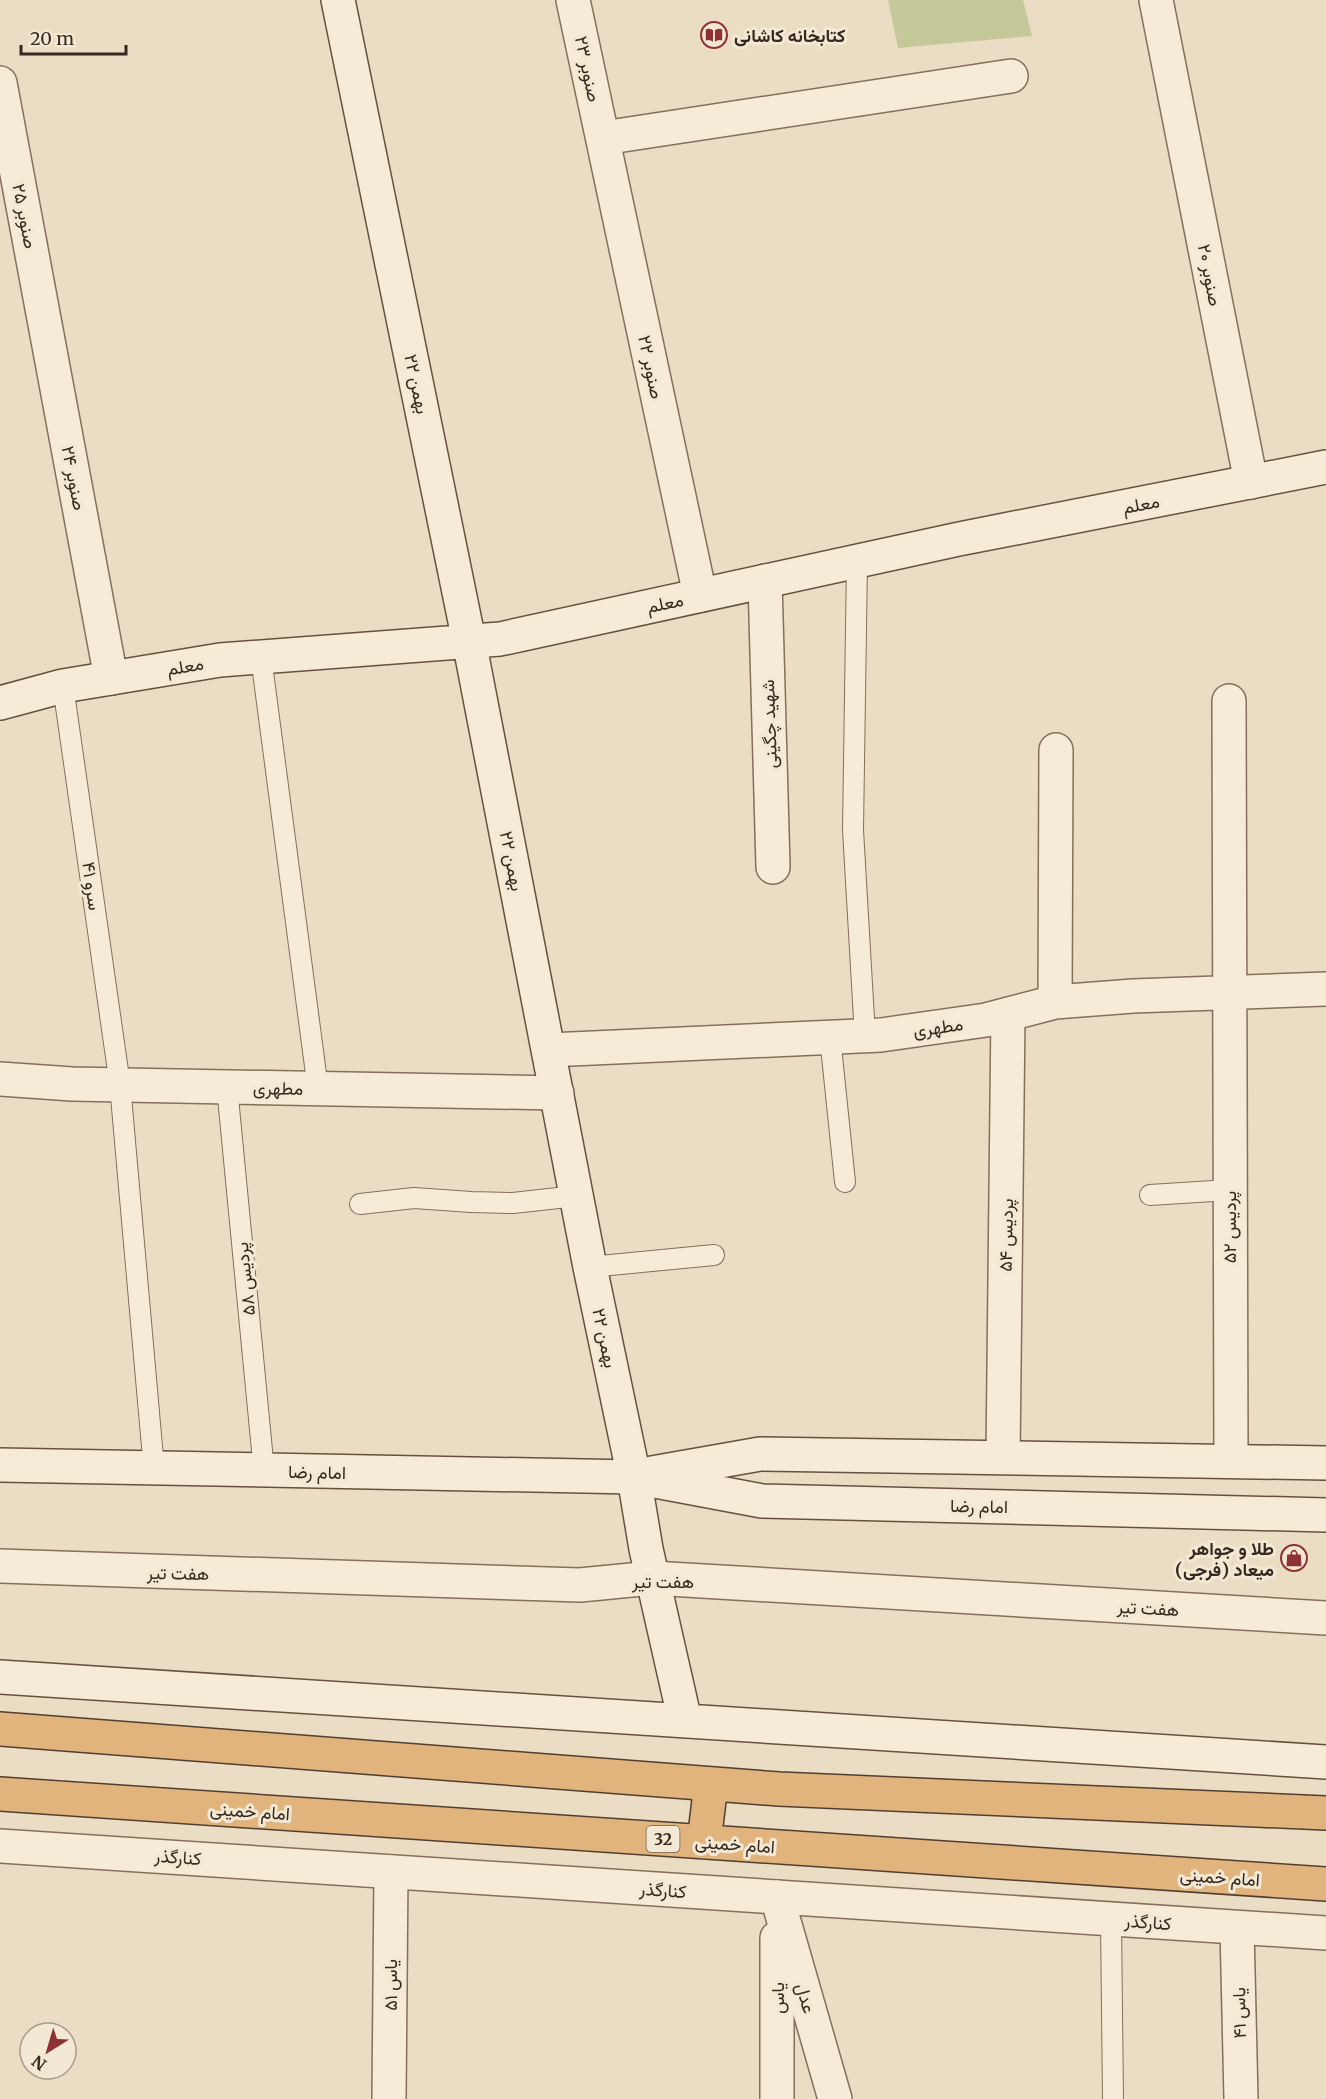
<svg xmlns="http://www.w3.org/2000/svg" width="1326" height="2099" font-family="Merriweather,Vazirmatn,serif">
<rect width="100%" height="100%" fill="#ebddc4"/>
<path fill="#c5c899" d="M888 0H1023L1032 36 898 48Z"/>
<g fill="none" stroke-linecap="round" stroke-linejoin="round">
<defs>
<path id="service" d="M857 562 853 830 865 1036
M261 657 318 1089
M63 686 120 1085 154 1469
M830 1037 845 1182
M227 1087 264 1471
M1150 1195 1229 1190
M360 1204 414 1198 471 1202 513 1203 576 1196
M590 1267 714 1255
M1111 1920 1113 2099"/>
<path id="minor" d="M573 0 700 595
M1156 0 1251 482
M0 83 111 678
M603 138 1011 76
M765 581 773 867
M1229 701 1231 1461
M1055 1002 1056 750
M549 1050 881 1035 986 1020 1055 1002 1133 996 1326 989
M0 1079 72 1084 557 1093
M1003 1457 1008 1014
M0 1566 580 1585 652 1578 1326 1618
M777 1897 835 2099
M1237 1928 1241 2099
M389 2099 391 1872
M777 2099V1938"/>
<path id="tertiary" d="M0 1846 1326 1933"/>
<path id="secondary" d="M338 0 469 641 590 1267 634 1477 646 1549 685 1721
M0 703 63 686 220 660 500 639 959 539 1326 467
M0 1465 634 1477 762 1501 1326 1515
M652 1473 760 1454 1326 1463
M0 1677 1326 1762"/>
<path id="trunk" d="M0 1729 779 1789 1326 1813
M0 1794 1326 1884
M704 1842 711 1784"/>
</defs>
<use href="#service" stroke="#846f5c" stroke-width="22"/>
<use href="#minor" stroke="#846f5c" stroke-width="36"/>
<use href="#tertiary" stroke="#846f5c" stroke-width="36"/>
<use href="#secondary" stroke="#66513f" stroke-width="36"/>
<use href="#trunk" stroke="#523e30" stroke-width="36"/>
<use href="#service" stroke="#f6ebd6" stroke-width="20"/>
<use href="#minor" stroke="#f6ebd6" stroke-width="33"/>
<use href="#tertiary" stroke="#f6ebd6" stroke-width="33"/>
<use href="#secondary" stroke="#f6ebd6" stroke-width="33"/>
<use href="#trunk" stroke="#e0b47c" stroke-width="33"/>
</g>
<defs>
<symbol id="library-ring" viewBox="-11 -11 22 22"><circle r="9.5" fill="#f3e8d3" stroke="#8f3035" stroke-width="1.5"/><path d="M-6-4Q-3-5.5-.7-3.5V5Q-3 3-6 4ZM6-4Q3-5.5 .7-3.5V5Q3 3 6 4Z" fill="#8f3035"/></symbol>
<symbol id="shop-ring" viewBox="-11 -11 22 22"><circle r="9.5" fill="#f3e8d3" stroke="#8f3035" stroke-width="1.5"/><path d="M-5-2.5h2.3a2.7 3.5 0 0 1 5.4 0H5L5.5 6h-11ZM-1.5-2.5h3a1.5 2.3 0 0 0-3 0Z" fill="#8f3035"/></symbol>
</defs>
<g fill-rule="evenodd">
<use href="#library-ring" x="699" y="20" width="30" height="30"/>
<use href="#shop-ring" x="1279" y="1543" width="30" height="30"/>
</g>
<g text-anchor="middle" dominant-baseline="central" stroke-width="6" stroke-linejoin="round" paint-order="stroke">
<rect fill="#f3e8d3" stroke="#6e6255" stroke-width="1.5" x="646.5" y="1826" width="33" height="26" rx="4.5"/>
<g font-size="16" font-weight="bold" fill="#35291f">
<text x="663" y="1839">32</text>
</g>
<g font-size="18" font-weight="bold" fill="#35291f" stroke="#f3e8d3" text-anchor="start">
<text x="734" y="35">کتابخانه کاشانی</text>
<text x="1274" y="1548" text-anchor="end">طلا و جواهر<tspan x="1274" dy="21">میعاد (فرجی)</tspan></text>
</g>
<g font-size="18" fill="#35291f" stroke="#f3e8d3">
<text transform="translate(588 69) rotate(78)">صنوبر ۲۳</text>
<text transform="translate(25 216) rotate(79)">صنوبر ۲۵</text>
<text transform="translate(1210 275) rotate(79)">صنوبر ۲۰</text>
<text transform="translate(651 367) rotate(78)">صنوبر ۲۲</text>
<text transform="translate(417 384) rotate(78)">۲۲ بهمن</text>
<text transform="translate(74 478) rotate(79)">صنوبر ۲۴</text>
<text transform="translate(1141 504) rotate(-11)">معلم</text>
<text transform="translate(665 603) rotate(-12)">معلم</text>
<text transform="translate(185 666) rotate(-10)">معلم</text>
<text transform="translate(769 724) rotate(-92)">شهید چگینی</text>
<text transform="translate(512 861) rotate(79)">۲۲ بهمن</text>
<text transform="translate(92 886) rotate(82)">سرو ۴۱</text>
<text transform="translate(938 1027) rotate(-8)">مطهری</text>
<text transform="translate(278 1088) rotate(1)">مطهری</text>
<text transform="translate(1229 1227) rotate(-90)">پردیس ۵۲</text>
<text transform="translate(1006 1235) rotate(-89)">پردیس ۵۴</text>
<text transform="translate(245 1279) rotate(-96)">پردیس ۵۸</text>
<text transform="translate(605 1338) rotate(78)">۲۲ بهمن</text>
<text transform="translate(317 1472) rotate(1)">امام رضا</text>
<text transform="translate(979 1506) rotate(1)">امام رضا</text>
<text transform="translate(178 1573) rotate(1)">هفت تیر</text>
<text x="663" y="1581">هفت تیر</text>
<text transform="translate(1148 1608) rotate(3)">هفت تیر</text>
<text transform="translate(250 1811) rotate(4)">امام خمینی</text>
<text transform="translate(735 1844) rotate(4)">امام خمینی</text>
<text transform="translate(178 1857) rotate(4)">کنارگذر</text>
<text transform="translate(1220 1877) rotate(4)">امام خمینی</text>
<text transform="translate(663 1890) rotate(4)">کنارگذر</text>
<text transform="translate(1148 1922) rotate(4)">کنارگذر</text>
<text transform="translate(390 1985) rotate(-90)">یاس ۵۱</text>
<text transform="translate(777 1998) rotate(-90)">یاس</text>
<text transform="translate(806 1998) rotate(74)">عدل</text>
<text transform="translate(1239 2013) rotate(-91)">یاس ۴۱</text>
</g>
</g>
<g transform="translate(48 2051) rotate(217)"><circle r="28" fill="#f3e8d3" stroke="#a79c8b" stroke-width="1.5"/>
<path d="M0-4.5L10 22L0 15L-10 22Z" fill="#8f3035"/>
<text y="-9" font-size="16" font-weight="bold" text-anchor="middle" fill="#35291f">N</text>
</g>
<path d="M21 45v9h105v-9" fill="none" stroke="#35291f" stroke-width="3"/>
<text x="30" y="45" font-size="18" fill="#35291f" stroke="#f3e8d3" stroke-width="4.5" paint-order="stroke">20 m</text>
</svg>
